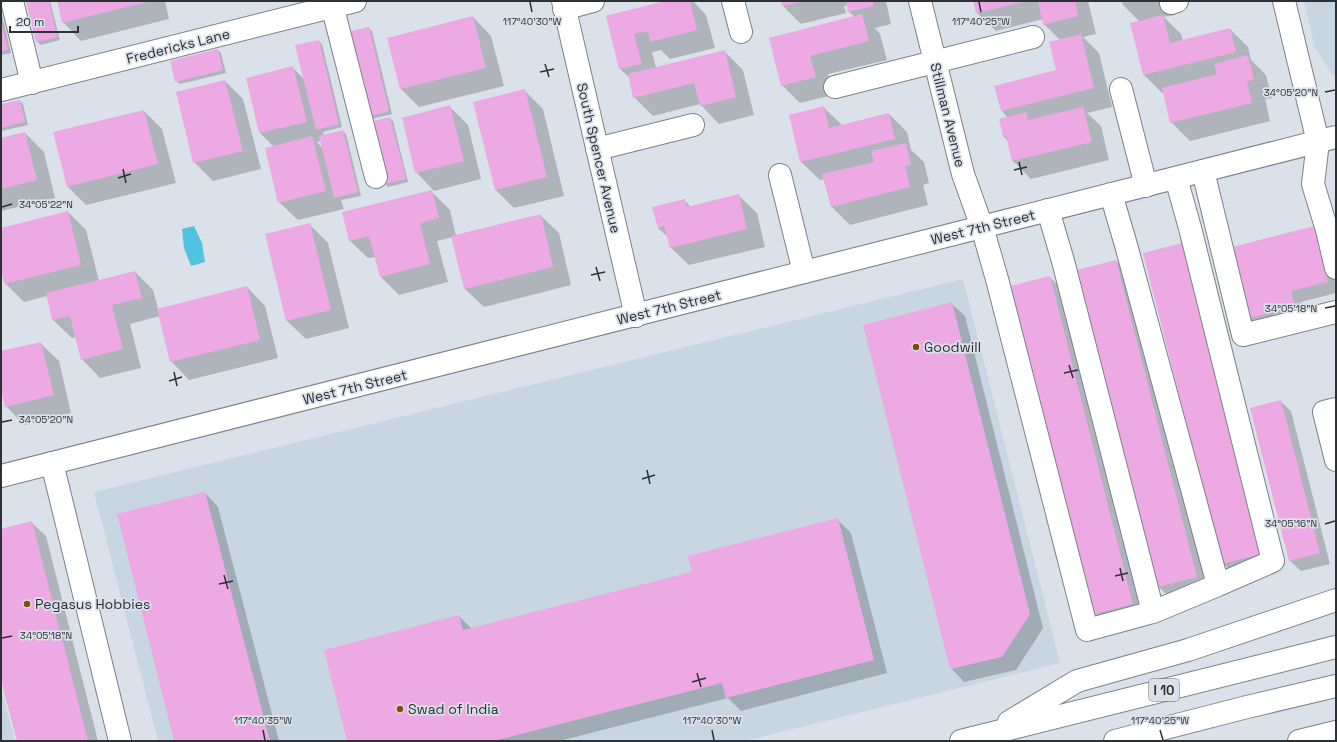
<svg xmlns="http://www.w3.org/2000/svg" width="1337" height="742" font-family="'Space Grotesk',sans-serif">
<rect width="100%" height="100%" fill="#dae1e9"/>
<path fill="#c8d6e1" d="M1304 1H1336V77L1332 74 1315 48Z
M963 279 1060 663 745 741H158L94 492Z
M1 687 15 741H1Z"/>
<path fill="#50c3df" d="M194 226 202 243 205 262 191 266 184 248 182 229Z"/>
<path fill="#0003" fill-rule="evenodd" d="M27 1H50L60 40 41 45 37 42Z
M58 1H165L169 19 81 41 63 22Z
M669 1H693L706 15 715 48 670 59 661 50 652 52 656 68 724 51 743 70 754 115 719 124 700 104 653 116 634 97 630 78 620 69 607 16Z
M782 1H886L891 24 875 28 880 34 887 60 828 74 833 95 800 103 782 85 770 38 855 17 849 12 848 5 844 6 846 13 801 24 783 6Z
M974 1H1088L1096 34 1083 37 1099 53 1112 107 1087 113 1101 126 1109 160 1031 179 1013 161 1009 141 1004 137 1000 120 1008 118 1002 111 996 87 1057 71 1060 40 1044 24 1043 19 996 31 977 13Z
M1122 1H1172L1175 15 1164 17 1181 34 1183 41 1230 29 1248 47 1251 60 1266 75 1272 98 1265 99 1270 121 1190 141 1171 122 1164 93H1162L1144 75 1140 22 1123 5Z
M1 11 11 53 1 55Z
M473 17 491 36 504 86 419 107 401 89Z
M368 28 372 31 392 114 372 119 369 116Z
M318 41 322 44 342 127 323 132 324 136 343 131 346 134 361 196 341 200 344 209 298 220 279 202 274 147 260 133 293 68 304 79ZM321 141 323 149 317 142Z
M218 50 221 53 226 73 180 84 176 81Z
M225 81 243 99 261 169 213 181 194 162Z
M524 90 543 109 564 196 514 208 496 190Z
M20 101 23 104 28 125 1 131V105Z
M450 107 468 125 481 179 434 191 416 172Z
M823 107 842 125 889 114 907 132 911 150 924 162 929 183 923 185 928 205 850 225 831 206 825 179 820 180 801 162Z
M144 111 162 129 176 183 86 205 67 186Z
M390 118 393 121 408 182 388 187 385 184 370 123Z
M25 133 44 152 55 198 1 211V139Z
M431 191 450 210 456 236 540 215 559 233 571 285 484 307 465 289 453 237 437 241 448 282 399 295 380 276 376 257 368 258 349 240Z
M738 195 757 213 765 247 689 265 670 247 668 237 658 228 684 200 691 207Z
M68 212 86 230 99 281 135 272 153 290 158 309 247 287 265 306 278 358 189 380 171 361 160 316 130 324 141 368 100 378 82 359 76 337 72 338 53 320 47 296 24 302 5 283 1 265V229Z
M310 225 328 243 349 328 306 339 287 321 266 235Z
M1313 228 1324 238 1336 285V293L1301 302 1305 317 1258 329 1247 318Z
M1182 244 1195 258 1274 567 1236 577 1223 563Z
M1116 261 1129 274 1210 590 1172 600 1158 586Z
M1050 277 1063 291 1146 617 1108 627 1095 613Z
M951 303 965 316 1043 628 1016 670 964 682 951 668Z
M40 343 59 361 71 413 24 425 6 406 1 386V352Z
M1280 401 1291 411 1330 564 1301 571 1290 561Z
M205 493 218 507 279 741H175Z
M837 519 851 533 887 673 741 711 728 698 559 741H348L459 616 472 629 693 572Z
M32 523 46 536 98 741H18L1 675V530Z"/>
<path fill="#eda9e4" d="M26 1H49L57 37 36 42Z
M57 1H147V2L62 23Z
M665 1H690L697 30 650 42 648 31 634 34 642 64 619 69 606 16Z
M781 1H801V2L782 6Z
M846 1H872L874 6 848 12Z
M973 1H1024V2L976 13Z
M1038 1H1075L1078 16 1043 25Z
M862 14 869 41 810 56 816 77 781 86 769 38Z
M1163 15 1170 43 1230 28 1236 52 1143 75 1130 23Z
M473 16 486 68 400 89 387 38Z
M1 21 8 50 1 52Z
M369 27 389 111 368 117 347 32Z
M1081 34 1094 88 1001 111 994 86 1056 70 1049 42Z
M319 40 339 124 316 130 295 45Z
M218 49 223 70 175 82 170 61Z
M725 50 736 97 700 106 694 83 633 98 628 74Z
M1248 55 1254 80 1247 81 1252 103 1170 123 1162 88 1217 74 1214 64Z
M293 66 307 122 259 133 246 78Z
M225 80 243 151 193 163 176 92Z
M525 89 547 177 495 190 473 102Z
M20 100 25 122 1 128V104Z
M450 105 464 161 415 173 402 118Z
M824 106 829 128 889 113 895 139 800 162 789 115Z
M1083 107 1092 142 1012 161 1006 136 1003 137 999 119 1026 112 1028 120Z
M144 110 158 164 67 187 53 132Z
M390 117 406 179 384 184 369 122Z
M343 130 358 192 334 198 319 136Z
M25 132 37 180 1 189V138Z
M312 136 326 191 278 203 265 148Z
M906 143 911 165 905 166 910 187 831 207 822 174 874 162 871 151Z
M432 190 439 218 420 223 430 264 380 277 369 236 349 241 342 212Z
M739 194 747 229 670 248 664 226 658 228 652 207 685 199 686 207Z
M68 211 81 265 4 284 1 269V228Z
M541 214 553 267 464 289 451 236Z
M310 223 331 310 286 321 265 234Z
M1314 226 1328 282 1291 291 1295 307 1246 319 1228 248Z
M1182 243 1261 554 1222 564 1143 253Z
M1116 260 1197 577 1157 587 1077 270Z
M135 271 142 298 112 305 123 349 81 360 70 316 52 320 46 293Z
M1050 276 1133 604 1094 614 1010 286Z
M247 286 260 340 170 362 157 309Z
M952 302 1030 614 1002 657 950 669 863 325Z
M41 342 54 395 5 407 1 390V351Z
M1281 400 1320 553 1289 561 1250 408Z
M205 492 270 741H174L117 514Z
M838 518 874 660 726 698 722 683 493 741H347L324 650 459 615 463 630 692 572 688 556Z
M32 521 88 741H17L1 680V529Z"/>
<g fill="none" stroke-linecap="round" stroke-linejoin="round">
<defs>
<path id="minor" d="M12 1 32 83
M331 1 376 177
M563 1 636 316
M733 1 741 32
M920 1 963 174 982 227 997 279 1087 630 1153 612 1063 261 1048 210
M1284 1 1318 142 1313 184 1327 230 1336 268
M1171 3 1177 1
M564 9 593 1
M835 87 1033 37
M1121 89 1146 186
M1 90 355 1
M597 149 693 125
M1203 171 1243 335 1336 312
M780 175 804 272
M1176 178 1190 228 1273 561 1218 585
M1111 194 1126 245 1218 585 1153 612
M1336 409 1324 412 1336 460
M52 463 120 741"/>
<path id="major" d="M1 476 1336 137"/>
<path id="highway" d="M1009 722 1077 681 1188 650 1336 600
M961 741 1336 647
M1115 741 1247 707 1336 686
M1299 741 1336 732"/>
</defs>
<use href="#minor" stroke="#7c8289" stroke-width="24"/>
<use href="#major" stroke="#7c8289" stroke-width="24"/>
<use href="#highway" stroke="#7c8289" stroke-width="24"/>
<use href="#minor" stroke="#fff" stroke-width="22"/>
<use href="#major" stroke="#fff" stroke-width="22"/>
<use href="#highway" stroke="#fff" stroke-width="22"/>
</g>
<path fill="none" stroke="#2e3134" stroke-width="1.5" d="M530 2 532 12M979 2 981 12M545 64 549 77M540 72 554 69M1325 92 1335 90M1019 162 1022 175M123 169 126 183M1014 170 1027 167M118 178 131 174M2 207 12 204M596 267 600 281M591 275 605 272M1325 308 1335 306M1069 365 1073 378M174 372 177 386M1064 373 1078 370M169 381 182 377M2 422 12 420M647 470 650 484M642 479 655 475M1325 524 1335 521M1120 568 1123 581M224 575 228 589M1115 576 1128 573M219 584 233 581M2 638 12 636M697 673 701 687M692 682 706 678M263 730 265 740M712 730 714 740M1160 730 1163 740"/>
<g fill="#88490d" stroke="#dae1e9" stroke-width="1.5">
<circle cx="916" cy="347" r="4"/>
<circle cx="27" cy="604" r="4"/>
<circle cx="400" cy="709" r="4"/>
</g>
<g text-anchor="middle" dominant-baseline="central" stroke-width="3.5" stroke-linejoin="round" paint-order="stroke">
<rect fill="#dae1e9" stroke="#62666a" stroke-width="1" x="1149" y="679" width="30" height="22" rx="3"/>
<g font-size="13" font-weight="bold" fill="#2e3134">
<text x="1164" y="690">I 10</text>
</g>
<g font-size="14" fill="#2e3134" stroke="#dae1e9">
<text transform="translate(178 46) rotate(-14)">Fredericks Lane</text>
<text transform="translate(948 115) rotate(76)">Stillman Avenue</text>
<text transform="translate(599 158) rotate(77)">South Spencer Avenue</text>
<text transform="translate(983 227) rotate(-14)">West 7th Street</text>
<text transform="translate(669 307) rotate(-14)">West 7th Street</text>
<text transform="translate(355 387) rotate(-14)">West 7th Street</text>
</g>
<g font-size="14" fill="#2e3134" stroke="#dae1e9" text-anchor="start">
<text x="924" y="347">Goodwill</text>
<text x="35" y="604">Pegasus Hobbies</text>
<text x="408" y="709">Swad of India</text>
</g>
</g>
<g font-size="10" text-anchor="middle" fill="#2e3134" stroke="#dae1e9" stroke-width="3.5" stroke-linejoin="round" paint-order="stroke">
<text x="532" y="25">117°40'30"W</text>
<text x="981" y="25">117°40'25"W</text>
<text x="1291" y="96">34°05'20"N</text>
<text x="46" y="208">34°05'22"N</text>
<text x="1291" y="312">34°05'18"N</text>
<text x="46" y="423">34°05'20"N</text>
<text x="1291" y="527">34°05'16"N</text>
<text x="46" y="639">34°05'18"N</text>
<text x="263" y="724">117°40'35"W</text>
<text x="712" y="724">117°40'30"W</text>
<text x="1160" y="724">117°40'25"W</text>
</g>
<rect width="1337" height="742" fill="none" stroke="#2e3134" stroke-width="4"/>
<path d="M10 26v6h68v-6" fill="none" stroke="#2e3134" stroke-width="2"/>
<text x="16" y="26" font-size="12" fill="#2e3134" stroke="#dae1e9" stroke-width="3" paint-order="stroke">20 m</text>
</svg>
